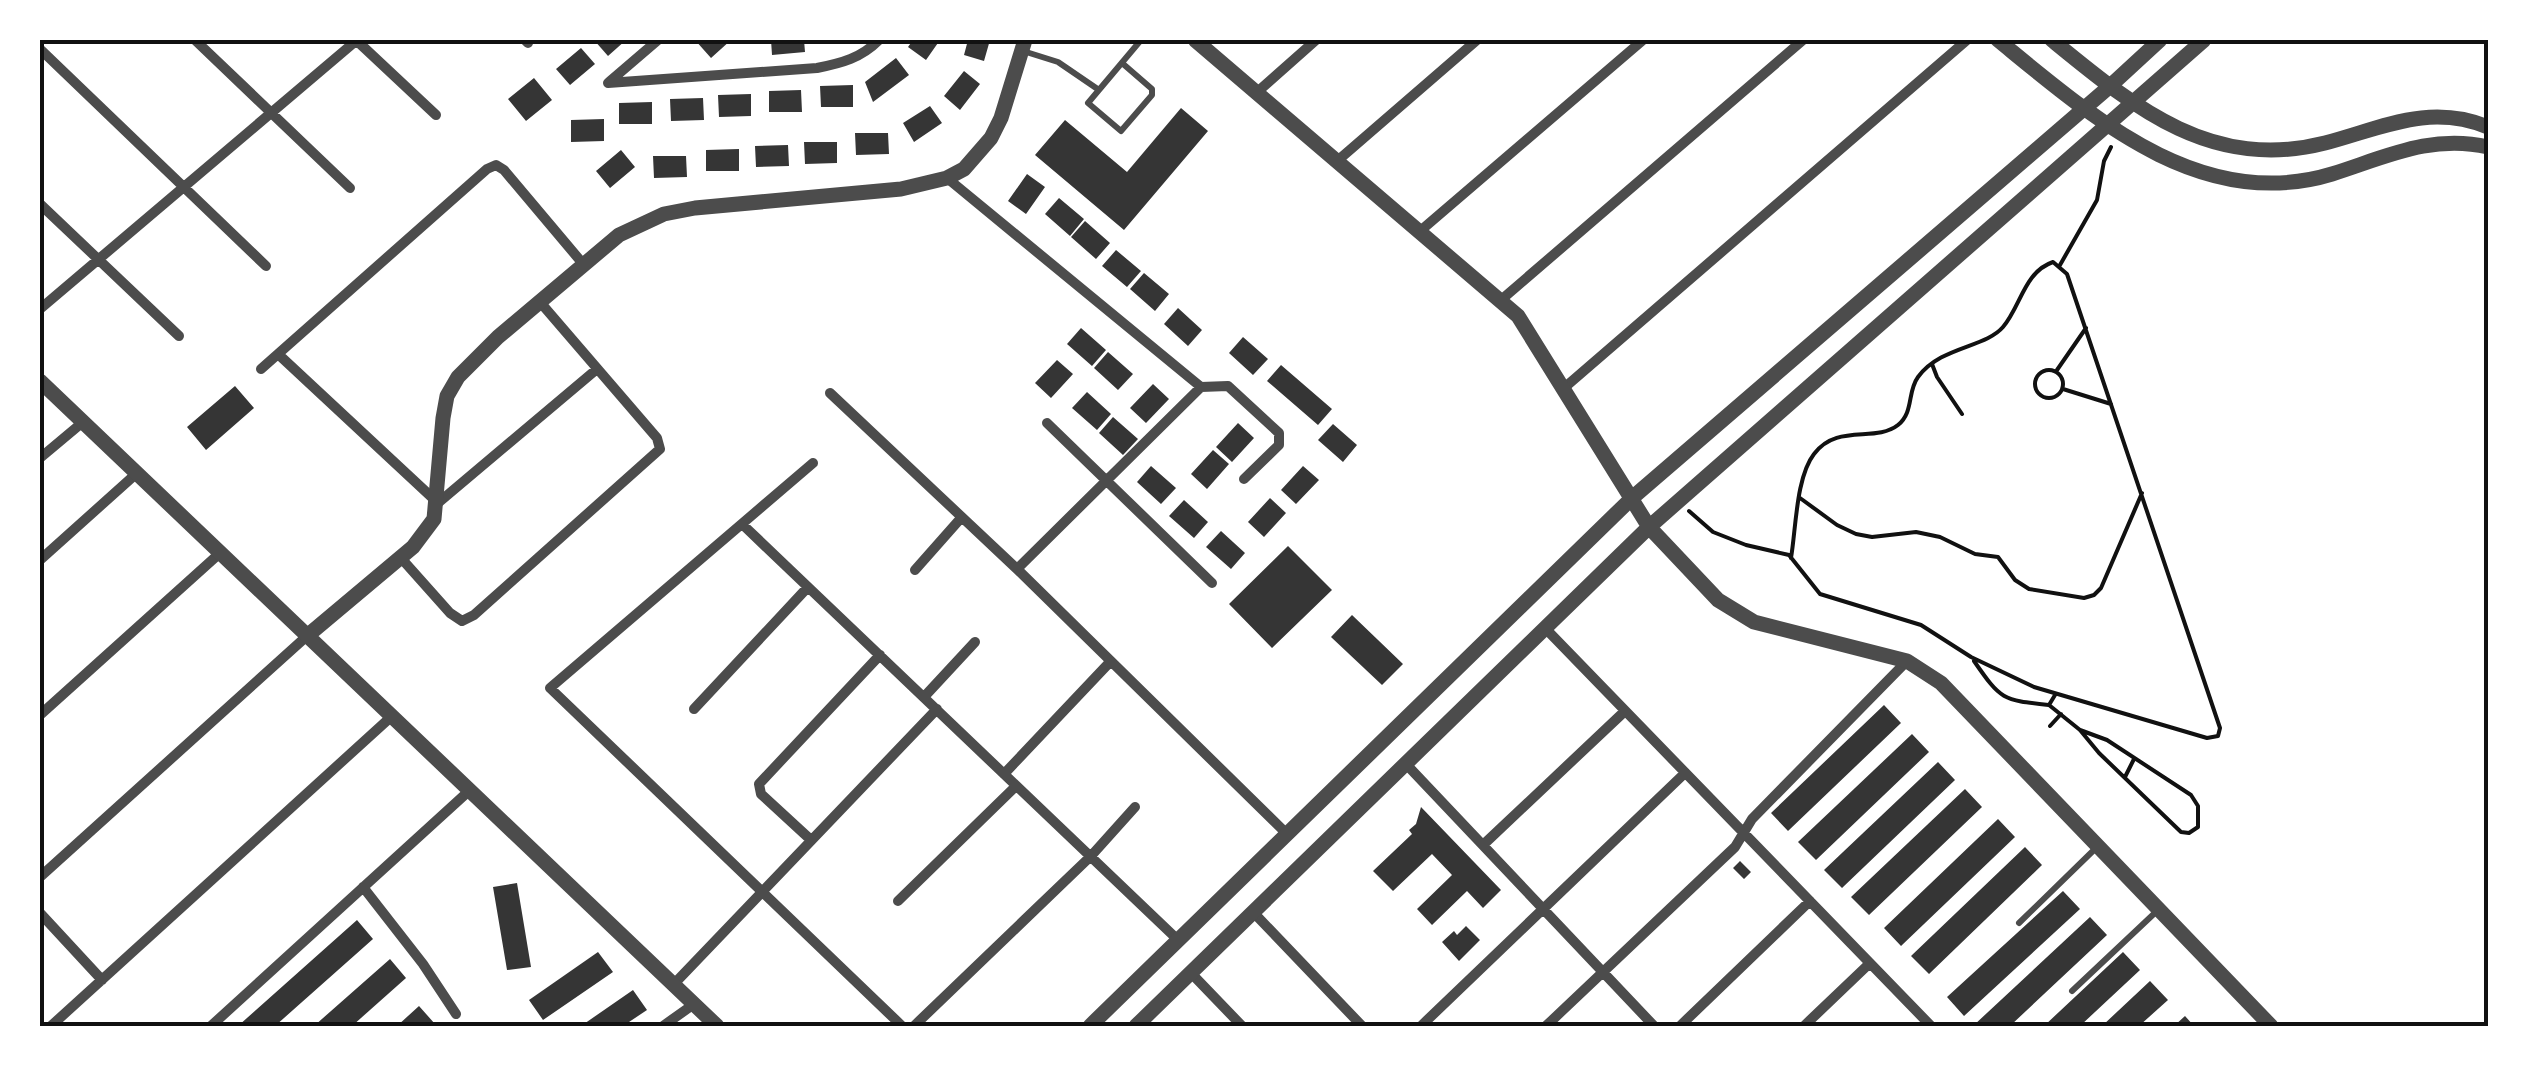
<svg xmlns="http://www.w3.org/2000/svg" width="2528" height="1066" font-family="Lato,sans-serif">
<rect width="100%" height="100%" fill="#fff"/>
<path fill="#353535" d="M594 40H626L608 56Z
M695 40H731L711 58Z
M771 40H804L805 52 772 55Z
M913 40H940L926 60 908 47Z
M968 40H990L984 61 964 55Z
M581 48 595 64 570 85 556 69Z
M896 58 909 75 873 102 865 82Z
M964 71 980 84 960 110 944 96Z
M534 78 552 100 526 121 508 99Z
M853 85V107H821L820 86Z
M801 90 802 112H769V91Z
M751 94V116L719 117 718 95Z
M703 98 704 120 671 121 670 99Z
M652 102V124H619V103Z
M930 106 942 123 914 142 903 123Z
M1181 108 1208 131 1124 230 1035 155 1065 120 1127 172Z
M604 119V141L571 142V120Z
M855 133H888L889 154 856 155Z
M804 142H837V163L805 164Z
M788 145 789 166 756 167 755 146Z
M739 149V171H706V150Z
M621 150 635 167 610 188 596 171Z
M653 156H686L687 177 654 178Z
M1027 174 1045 187 1026 214 1008 201Z
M1059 198 1084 219 1070 236 1045 214Z
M1085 221 1110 243 1096 259 1071 237Z
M1116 250 1141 271 1127 287 1102 266Z
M1144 273 1169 294 1155 311 1130 289Z
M1178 308 1202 330 1188 346 1164 324Z
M1081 328 1106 350 1092 366 1067 344Z
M1243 337 1268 359 1253 375 1229 353Z
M1108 352 1133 374 1118 390 1094 368Z
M1057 360 1073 374 1051 398 1035 383Z
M1281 365 1332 409 1318 425 1267 381Z
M1153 384 1169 399 1146 423 1130 408Z
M235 386 254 408 206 450 187 427Z
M1087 392 1111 414 1097 430 1072 408Z
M1113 417 1138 439 1123 455 1099 433Z
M1238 423 1254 438 1232 462 1216 447Z
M1333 424 1357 445 1343 462 1318 440Z
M1213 450 1229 464 1207 489 1191 474Z
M1151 466 1176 488 1161 504 1137 482Z
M1303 466 1319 480 1296 504 1281 490Z
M1270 498 1286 513 1264 537 1248 522Z
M1184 500 1208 522 1194 538 1169 516Z
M1221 531 1245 553 1231 569 1206 547Z
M1288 546 1332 590 1272 648 1229 604Z
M1352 615 1403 664 1382 685 1331 637Z
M1884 705 1901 723 1788 831 1771 813Z
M1912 734 1929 752 1816 860 1798 842Z
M1938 762 1955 780 1842 888 1824 870Z
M1965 789 1982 807 1869 915 1851 897Z
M1421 807 1501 890 1483 908 1467 891 1432 925 1417 909 1452 875 1432 854 1393 891 1373 871 1412 834 1409 830 1416 824Z
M1998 819 2015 837 1901 946 1884 928Z
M2025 847 2042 865 1929 974 1911 956Z
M1740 861 1751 872 1744 879 1733 868Z
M517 883 531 967 507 970 493 887Z
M2063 891 2080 909 1964 1016 1947 997Z
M2090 917 2107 935 2010 1026H1973Z
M357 920 373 939 275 1026H238Z
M1466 926 1480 940 1459 961 1442 942 1454 931 1457 935Z
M598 952 613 972 543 1020 529 1000Z
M2123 952 2140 970 2080 1026H2044Z
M390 959 406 978 352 1026H314Z
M2150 981 2168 1000 2139 1026H2102Z
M633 990 647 1010 623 1026H581Z
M419 1006 435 1024 397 1026Z
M2185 1016 2194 1026H2174Z"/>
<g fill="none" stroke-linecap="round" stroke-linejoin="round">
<path stroke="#111" stroke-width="4" d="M2060 265 2097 200 2104 161 2111 147
M1932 364 1937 377 1962 414
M2035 384a14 14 0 1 1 28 0a14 14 0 1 1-28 0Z
M2057 370 2086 328
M2063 389 2111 404
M1800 498 1837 525 1856 534 1872 537 1916 532 1940 537 1975 554 1998 557 2015 580 2029 589 2084 598 2094 595 2101 588 2142 493
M1689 511 1713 532 1746 545 1789 555 1820 594 1921 625 1971 657 2034 687 2207 738 2218 736 2220 728 2067 274 2053 262C2024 272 2021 306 2003 327 1985 348 1941 346 1918 377 1907 392 1914 412 1898 425 1875 443 1837 423 1814 454 1796 477 1796 529 1791 558
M1974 661C2001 700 2002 700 2049 705L2055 695
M2049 705 2080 730 2099 753 2181 832 2189 833 2198 827V806L2191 795 2107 740 2080 730
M2050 726 2061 714
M2125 777 2134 759"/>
<path stroke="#4c4c4c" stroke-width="6" d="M1023 51 1058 62 1099 90
M1122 63 1152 89V95L1121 131 1088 103 1141 40
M2019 923 2097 847
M2072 991 2158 910"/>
<path stroke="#4c4c4c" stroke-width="10" d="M195 40 350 188
M356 40 436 115
M525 40 528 43
M40 49 266 266
M609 82 658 40
M608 83 817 68C842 63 861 58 879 40
M1255 94 1316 40
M1336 162 1477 40
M947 178 1201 387 1228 386 1279 433V445L1244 479
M40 204 179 336
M1419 232 1643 40
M1501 300 1803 40
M40 309 357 40
M278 354 438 503 597 369
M261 369 487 169 496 165 504 170 584 265
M1564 388 1967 40
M830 393 1017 569 1286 833
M1047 423 1212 583
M40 458 83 422
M813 463 550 688 902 1026
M742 524 1178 940
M401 558 450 613 462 621 474 615 660 449 657 438 540 302
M40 560 137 473
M1017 569 1201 387
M915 570 961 518
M1545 628 1931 1026
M924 697 975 642
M694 709 808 587
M40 715 220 553
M1406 764 1654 1026
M1004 774 1110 662
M811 840 761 794 759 784 880 655
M1483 845 1625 711
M40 877 307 636
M363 887 423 964 456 1014
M898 901 1016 786
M1253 912 1362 1026
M40 913 102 980
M1191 973 1242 1026
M674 984 937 709
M51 1026 392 716
M211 1026 470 790
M663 1026 694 1004
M914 1026 1091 856 1135 807
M1421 1026 1685 773
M1546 1026 1735 847 1752 819 1907 661
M1680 1026 1810 901
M1804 1026 1870 963"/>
<path stroke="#4c4c4c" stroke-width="15" d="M1195 40 1518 316 1649 527 1718 600 1754 622 1907 661 1941 683 2271 1026
M1998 40C2091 116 2201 214 2332 174 2386 157 2431 134 2488 147
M2052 40C2134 107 2211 172 2325 143 2382 128 2429 103 2488 127
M40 381 717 1026
M307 636 413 547 434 519 443 418 447 396 458 377 498 337 619 235 664 214 695 208 901 189 947 178 964 169 991 138 1001 118 1025 40
M1090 1026 1632 498 2109 87 2160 40
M1136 1026 1649 527 2204 40"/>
</g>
<rect width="2528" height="1066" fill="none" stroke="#ffffff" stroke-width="85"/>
<rect x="42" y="42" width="2444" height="982" fill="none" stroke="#111" stroke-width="4"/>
</svg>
